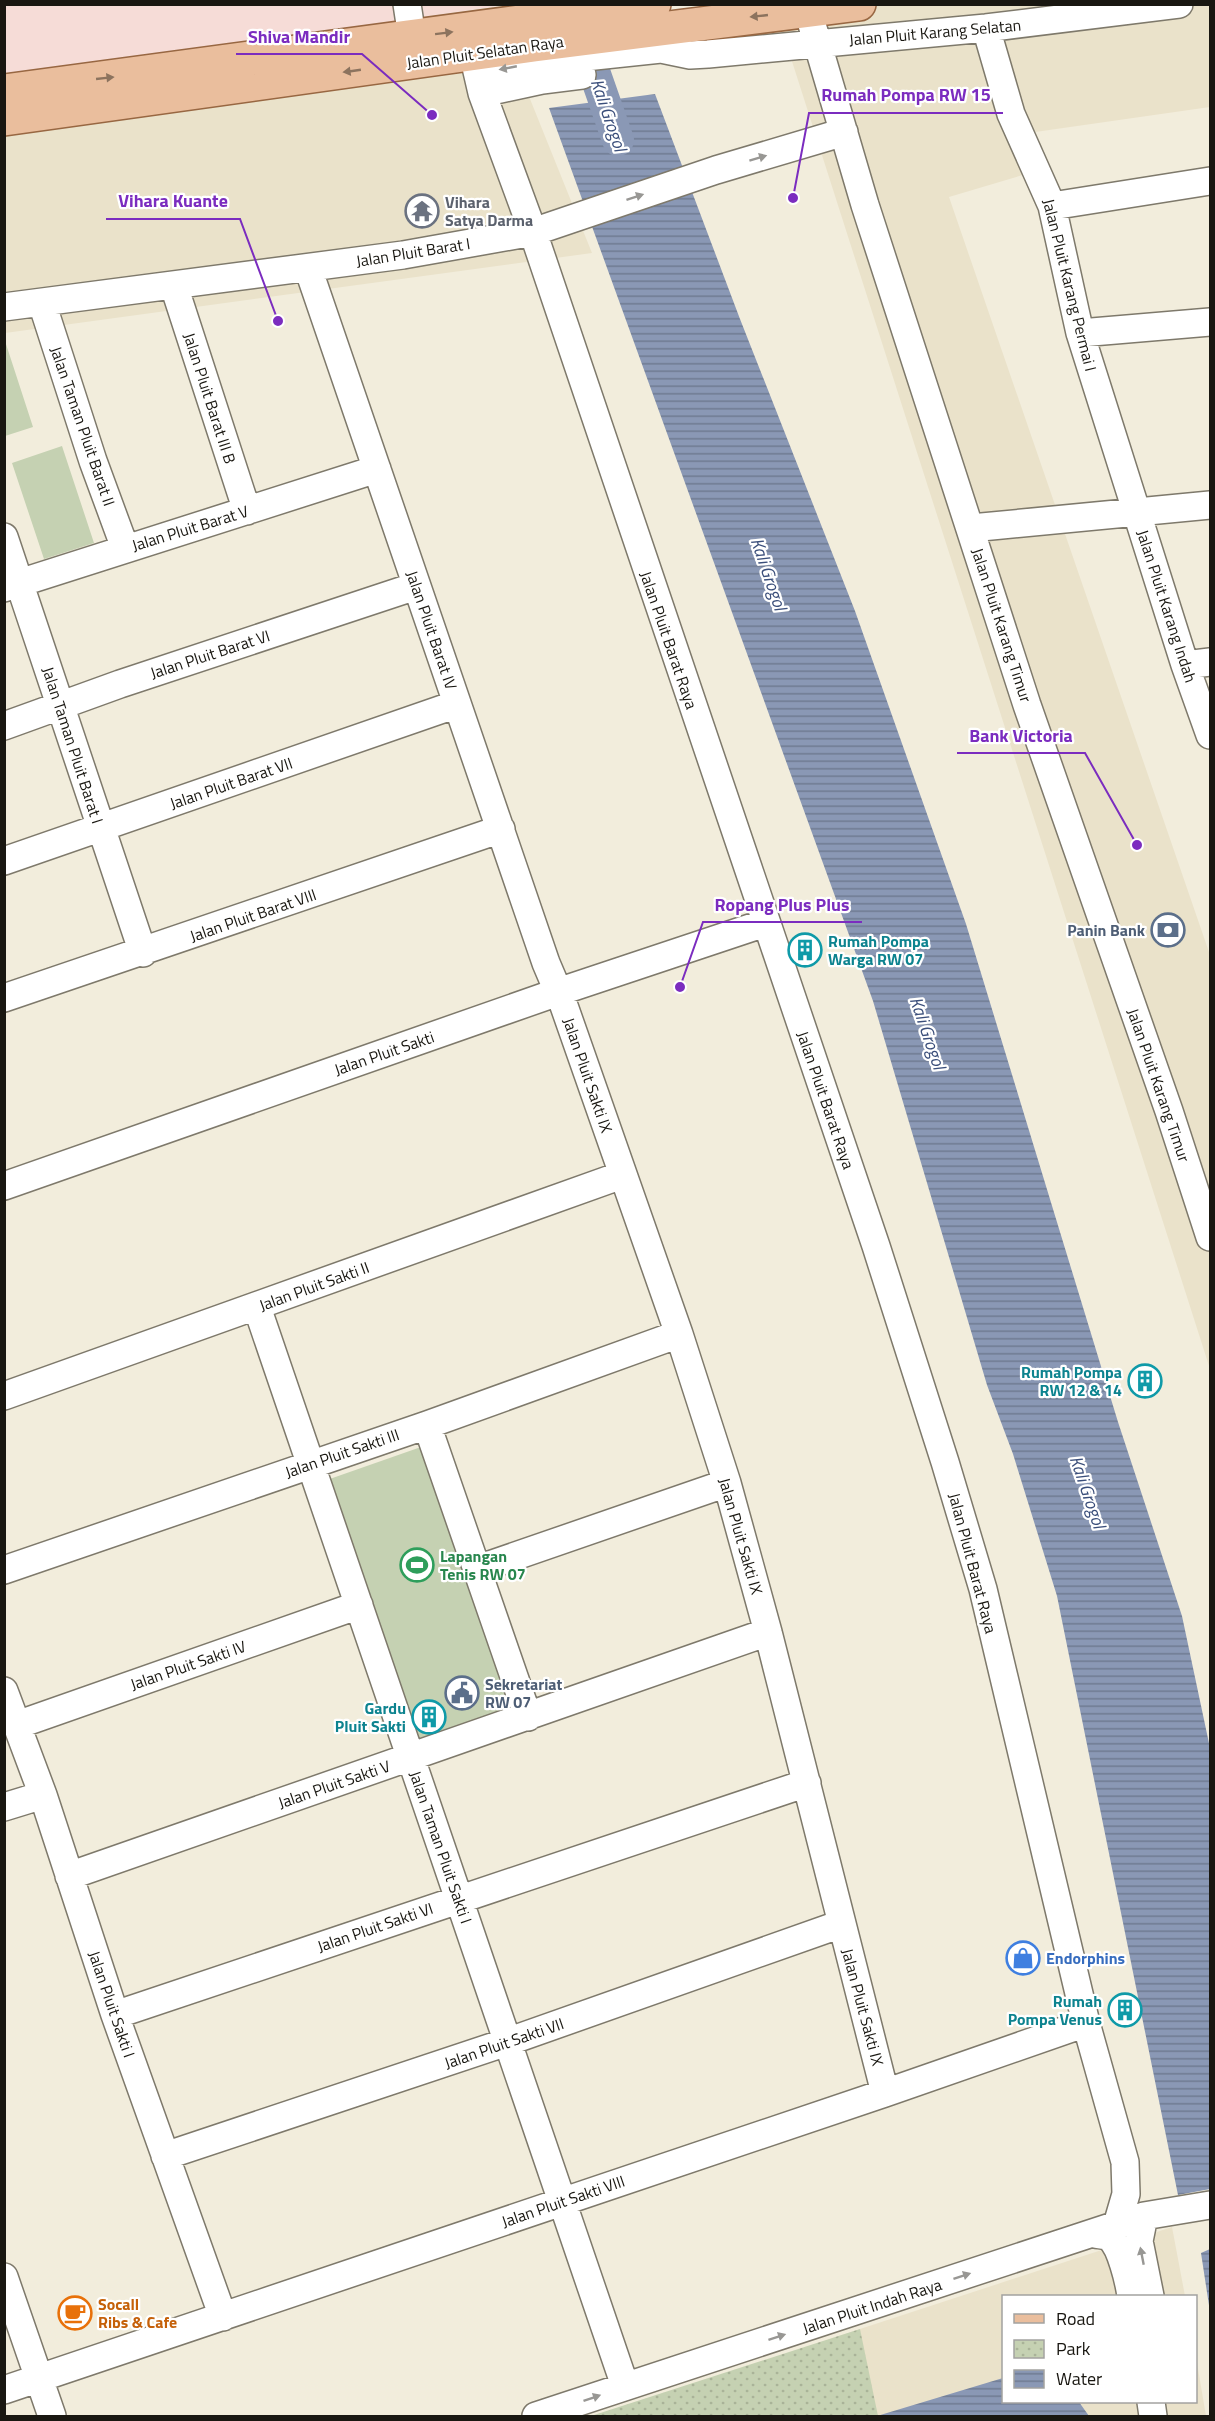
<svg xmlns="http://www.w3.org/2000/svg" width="1215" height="2421" font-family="'Titillium Web',sans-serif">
<defs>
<pattern id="park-dots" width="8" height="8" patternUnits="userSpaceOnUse" patternTransform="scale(1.5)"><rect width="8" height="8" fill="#c5d1b2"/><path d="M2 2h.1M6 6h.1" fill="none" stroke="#a9b398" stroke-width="1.8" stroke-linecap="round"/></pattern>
<pattern id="water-rules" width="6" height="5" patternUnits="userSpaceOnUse" patternTransform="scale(1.5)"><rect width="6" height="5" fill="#8a98b5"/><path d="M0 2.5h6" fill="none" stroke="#707b92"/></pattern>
</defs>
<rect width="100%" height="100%" fill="#f2eddc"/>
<path fill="#eae2ca" d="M774 5H1210V107L1014 135 1026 174 949 197 1210 955V1369Z
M493 7 592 253 5 333 4 77Z
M1172 2227 1185 2296H1004V2402H1196V2357L1206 2416H606L860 2329Z"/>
<path fill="#f6dcd7" d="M5 4 506 5 5 77Z"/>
<path fill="url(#park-dots)" d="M860 2329 878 2416H591Z"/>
<path fill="#c5d1b2" d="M5 341 33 427 5 436H4Z
M62 446 94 543 44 559 12 463Z
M421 1447 514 1709 417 1743 324 1481Z"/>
<path fill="url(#water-rules)" d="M655 94 740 319 855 611 966 924 1118 1422 1182 1616 1210 1748V2189L1178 2195 1057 1596 1013 1454 987 1385 873 1001 549 108Z
M1210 2249V2312L1201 2253Z
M1003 2378 1004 2402H1079L1089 2416H877Z"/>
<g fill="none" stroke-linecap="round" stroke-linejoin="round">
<path stroke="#8a98b5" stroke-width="32" d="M581 34 618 140"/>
<defs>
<path id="minor" d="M407 4 412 37
M808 11 865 205 1027 705 1169 1111 1210 1237
M986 28 1011 114 1052 206 1080 333 1185 665 1210 735
M473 54 482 93 533 232 876 1246 945 1462 983 1589 1086 2023 1125 2162 1126 2194 1117 2225
M478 74 538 62 661 49 690 55 708 54 986 28 1179 4
M482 93 542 80 582 75
M1052 206 1210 181
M308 268 546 963 563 1003 679 1334 727 1483 768 1632 885 2093
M174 286 247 511
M42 303 93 461 125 548
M4 307 403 255 533 232 716 170 844 132
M1080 333 1210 322
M971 528 1210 505
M4 537 143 953
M4 588 377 469
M1185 665 1210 662
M4 726 120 684 416 586
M4 861 457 704
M4 998 501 829
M4 1186 558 992 765 923
M257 1307 625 2386
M4 1396 622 1175
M427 1425 528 1717
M478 1569 727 1483
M4 1570 427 1425 679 1334
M4 1691 43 1795 115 2015 223 2317
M17 1725 359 1605
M4 1807 43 1795
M69 1876 768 1632
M115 2015 807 1783
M165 2156 507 2042 841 1924
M1144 2216 1139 2241 1150 2296
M1095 2234C1100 2235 1105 2235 1109 2237 1121 2246 1129 2282 1131 2296
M4 2277 52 2416
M4 2390 885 2093 1086 2023
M1151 2402 1153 2416
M536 2416 1144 2216 1210 2205"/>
<path id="major" d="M4 91 654 4
M4 119 534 45 859 4"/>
</defs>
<use href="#minor" stroke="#7e796b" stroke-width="30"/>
<use href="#major" stroke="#986742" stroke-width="36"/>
<use href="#minor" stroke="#fff" stroke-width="27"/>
<use href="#major" stroke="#eabe9d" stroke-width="33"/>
</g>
<defs><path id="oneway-solid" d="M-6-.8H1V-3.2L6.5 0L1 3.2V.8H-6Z" transform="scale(1.5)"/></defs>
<g fill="#8c735e">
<use href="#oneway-solid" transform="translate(759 16) rotate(174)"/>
<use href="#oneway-solid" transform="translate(444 33) rotate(-7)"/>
<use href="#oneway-solid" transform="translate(352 71) rotate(172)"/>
<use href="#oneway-solid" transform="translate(105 78) rotate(-6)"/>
</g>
<g fill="#989794">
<use href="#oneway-solid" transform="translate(508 68) rotate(169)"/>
<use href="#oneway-solid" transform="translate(758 158) rotate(-17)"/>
<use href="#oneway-solid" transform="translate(635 197) rotate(-18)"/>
<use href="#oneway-solid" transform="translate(1142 2256) rotate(-101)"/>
<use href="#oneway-solid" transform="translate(962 2276) rotate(-18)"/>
<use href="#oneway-solid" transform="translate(777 2337) rotate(-18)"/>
<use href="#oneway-solid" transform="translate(592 2398) rotate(-19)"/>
</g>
<defs>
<symbol id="temple-ring" viewBox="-11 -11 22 22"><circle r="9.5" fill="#fff" stroke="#6b7280" stroke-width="1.5"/><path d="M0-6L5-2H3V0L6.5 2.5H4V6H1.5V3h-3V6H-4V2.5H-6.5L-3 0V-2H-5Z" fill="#6b7280"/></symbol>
<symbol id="bank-ring" viewBox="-11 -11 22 22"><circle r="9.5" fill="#fff" stroke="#5c6f8a" stroke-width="1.5"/><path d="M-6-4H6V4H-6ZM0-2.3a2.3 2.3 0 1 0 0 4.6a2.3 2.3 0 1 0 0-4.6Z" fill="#5c6f8a"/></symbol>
<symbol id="building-ring" viewBox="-11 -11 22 22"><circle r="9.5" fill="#fff" stroke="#0f9aa8" stroke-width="1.5"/><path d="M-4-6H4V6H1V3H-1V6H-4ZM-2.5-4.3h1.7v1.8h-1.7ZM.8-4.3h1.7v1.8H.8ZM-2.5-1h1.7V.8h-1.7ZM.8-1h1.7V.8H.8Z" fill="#0f9aa8"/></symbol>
<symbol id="stadium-ring" viewBox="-11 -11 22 22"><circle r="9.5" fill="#fff" stroke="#2e9e5b" stroke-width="1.5"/><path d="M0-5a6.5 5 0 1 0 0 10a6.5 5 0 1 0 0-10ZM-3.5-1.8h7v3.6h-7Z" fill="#2e9e5b"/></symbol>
<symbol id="civic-ring" viewBox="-11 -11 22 22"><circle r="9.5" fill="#fff" stroke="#5c6f8a" stroke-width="1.5"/><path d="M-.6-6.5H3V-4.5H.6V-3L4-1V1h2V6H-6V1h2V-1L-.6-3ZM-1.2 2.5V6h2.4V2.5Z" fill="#5c6f8a"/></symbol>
<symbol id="shop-ring" viewBox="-11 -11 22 22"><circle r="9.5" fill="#fff" stroke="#3f7fe0" stroke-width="1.5"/><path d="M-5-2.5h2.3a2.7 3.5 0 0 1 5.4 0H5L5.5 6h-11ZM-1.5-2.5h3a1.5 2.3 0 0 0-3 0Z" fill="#3f7fe0"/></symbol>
<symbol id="cafe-ring" viewBox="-11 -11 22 22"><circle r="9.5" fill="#fff" stroke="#e8710a" stroke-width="1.5"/><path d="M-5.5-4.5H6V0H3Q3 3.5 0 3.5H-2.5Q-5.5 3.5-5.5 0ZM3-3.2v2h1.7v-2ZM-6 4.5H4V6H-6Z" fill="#e8710a"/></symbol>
</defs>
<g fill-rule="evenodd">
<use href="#temple-ring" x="403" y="192" width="38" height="38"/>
<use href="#bank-ring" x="1149" y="911" width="38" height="38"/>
<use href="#building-ring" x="786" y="931" width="38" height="38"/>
<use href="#building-ring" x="1126" y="1362" width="38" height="38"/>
<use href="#stadium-ring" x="398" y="1546" width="38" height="38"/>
<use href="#civic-ring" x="443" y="1674" width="38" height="38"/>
<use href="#building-ring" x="410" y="1698" width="38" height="38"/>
<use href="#shop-ring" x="1004" y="1939" width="38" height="38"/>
<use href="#building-ring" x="1106" y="1991" width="38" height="38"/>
<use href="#cafe-ring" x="56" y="2294" width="38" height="38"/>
</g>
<g text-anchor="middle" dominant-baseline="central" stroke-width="4.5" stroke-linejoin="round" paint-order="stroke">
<g font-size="16" fill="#191711" stroke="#fff">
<text transform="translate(935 32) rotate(-5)">Jalan Pluit Karang Selatan</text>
<text transform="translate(485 52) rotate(-8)">Jalan Pluit Selatan Raya</text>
<text transform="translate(413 252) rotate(-9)">Jalan Pluit Barat I</text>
<text transform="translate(1070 285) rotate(76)">Jalan Pluit Karang Permai I</text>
<text transform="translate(210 398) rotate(72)">Jalan Pluit Barat III B</text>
<text transform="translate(83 426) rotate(71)">Jalan Taman Pluit Barat II</text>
<text transform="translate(190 528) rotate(-17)">Jalan Pluit Barat V</text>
<text transform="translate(1167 606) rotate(72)">Jalan Pluit Karang Indah</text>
<text transform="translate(1002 625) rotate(72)">Jalan Pluit Karang Timur</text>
<text transform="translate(432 630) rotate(71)">Jalan Pluit Barat IV</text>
<text transform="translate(669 640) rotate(71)">Jalan Pluit Barat Raya</text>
<text transform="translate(210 654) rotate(-18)">Jalan Pluit Barat VI</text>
<text transform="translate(73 745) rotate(72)">Jalan Taman Pluit Barat I</text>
<text transform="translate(231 783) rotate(-19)">Jalan Pluit Barat VII</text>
<text transform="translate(253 915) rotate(-19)">Jalan Pluit Barat VIII</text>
<text transform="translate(384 1053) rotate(-19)">Jalan Pluit Sakti</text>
<text transform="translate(588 1075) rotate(71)">Jalan Pluit Sakti IX</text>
<text transform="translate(1159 1085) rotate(71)">Jalan Pluit Karang Timur</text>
<text transform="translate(826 1100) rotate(71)">Jalan Pluit Barat Raya</text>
<text transform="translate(314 1286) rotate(-20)">Jalan Pluit Sakti II</text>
<text transform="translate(342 1453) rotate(-19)">Jalan Pluit Sakti III</text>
<text transform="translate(741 1536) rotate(74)">Jalan Pluit Sakti IX</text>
<text transform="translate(973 1563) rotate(75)">Jalan Pluit Barat Raya</text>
<text transform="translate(188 1665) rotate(-19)">Jalan Pluit Sakti IV</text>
<text transform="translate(334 1784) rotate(-19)">Jalan Pluit Sakti V</text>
<text transform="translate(441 1847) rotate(71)">Jalan Taman Pluit Sakti I</text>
<text transform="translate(375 1927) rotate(-19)">Jalan Pluit Sakti VI</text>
<text transform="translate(112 2004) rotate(71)">Jalan Pluit Sakti I</text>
<text transform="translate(863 2007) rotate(75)">Jalan Pluit Sakti IX</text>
<text transform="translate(504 2043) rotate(-19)">Jalan Pluit Sakti VII</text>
<text transform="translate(563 2201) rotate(-19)">Jalan Pluit Sakti VIII</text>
<text transform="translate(872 2306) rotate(-18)">Jalan Pluit Indah Raya</text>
</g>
<g font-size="16" font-weight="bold" fill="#5b616d" stroke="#fff" text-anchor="start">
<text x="445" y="202">Vihara<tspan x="445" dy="18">Satya Darma</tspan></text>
</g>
<g font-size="16" font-weight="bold" fill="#4e5e75" stroke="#fff" text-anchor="end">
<text x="1145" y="930">Panin Bank</text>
<text x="485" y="1684" text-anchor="start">Sekretariat<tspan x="485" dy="18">RW 07</tspan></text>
</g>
<g font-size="16" font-weight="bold" fill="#0d838f" stroke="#fff" text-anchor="end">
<text x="828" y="941" text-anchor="start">Rumah Pompa<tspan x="828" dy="18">Warga RW 07</tspan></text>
<text x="1122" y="1372">Rumah Pompa<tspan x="1122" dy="18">RW 12 &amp; 14</tspan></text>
<text x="406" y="1708">Gardu<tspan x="406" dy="18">Pluit Sakti</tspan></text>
<text x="1102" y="2001">Rumah<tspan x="1102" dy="18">Pompa Venus</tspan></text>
</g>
<g font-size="16" font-weight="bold" fill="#27864d" stroke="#fff" text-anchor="start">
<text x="440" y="1556">Lapangan<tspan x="440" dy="18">Tenis RW 07</tspan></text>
</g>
<g font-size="16" font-weight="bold" fill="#366cbe" stroke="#fff" text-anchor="start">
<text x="1046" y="1958">Endorphins</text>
</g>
<g font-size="16" font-weight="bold" fill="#c56008" stroke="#fff" text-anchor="start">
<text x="98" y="2304">Socall<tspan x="98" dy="18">Ribs &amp; Cafe</tspan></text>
</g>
<g font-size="18" font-style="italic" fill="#3a4e7a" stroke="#fff">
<text transform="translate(609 115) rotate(71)">Kali Grogol</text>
<text transform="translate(769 574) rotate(71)">Kali Grogol</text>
<text transform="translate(928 1033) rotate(71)">Kali Grogol</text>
<text transform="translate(1088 1492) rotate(71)">Kali Grogol</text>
</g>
</g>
<path fill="none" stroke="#7b2cbf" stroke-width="2" d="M432 115L362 54H236M793 198L809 113H1003M278 321L240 219H106M1137 845L1085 753H957M680 987L703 922H862"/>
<g fill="#7b2cbf" stroke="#fff" stroke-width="2">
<circle cx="432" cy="115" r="6"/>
<circle cx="793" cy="198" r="6"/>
<circle cx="278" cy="321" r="6"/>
<circle cx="1137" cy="845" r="6"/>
<circle cx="680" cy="987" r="6"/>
</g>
<g font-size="18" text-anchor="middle" font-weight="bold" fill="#7b2cbf" stroke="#fff" stroke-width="4.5" stroke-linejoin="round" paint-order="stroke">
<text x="299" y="43">Shiva Mandir</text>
<text x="906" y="101">Rumah Pompa RW 15</text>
<text x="173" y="207">Vihara Kuante</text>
<text x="1021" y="742">Bank Victoria</text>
<text x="782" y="911">Ropang Plus Plus</text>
</g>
<rect width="1215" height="2421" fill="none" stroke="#191711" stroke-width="12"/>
<rect x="1002" y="2295" width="195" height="108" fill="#ffffff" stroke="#a3a2a0" stroke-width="1.5"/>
<rect x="1014" y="2314" width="30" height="9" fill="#eabe9d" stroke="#a3a2a0" stroke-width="1.5"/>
<text x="1056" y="2325" font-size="18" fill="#191711">Road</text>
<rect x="1014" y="2340" width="30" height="18" fill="url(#park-dots)" stroke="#a3a2a0" stroke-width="1.5"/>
<text x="1056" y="2355" font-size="18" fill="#191711">Park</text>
<rect x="1014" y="2370" width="30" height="18" fill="url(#water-rules)" stroke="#a3a2a0" stroke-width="1.5"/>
<text x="1056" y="2385" font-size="18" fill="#191711">Water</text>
</svg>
